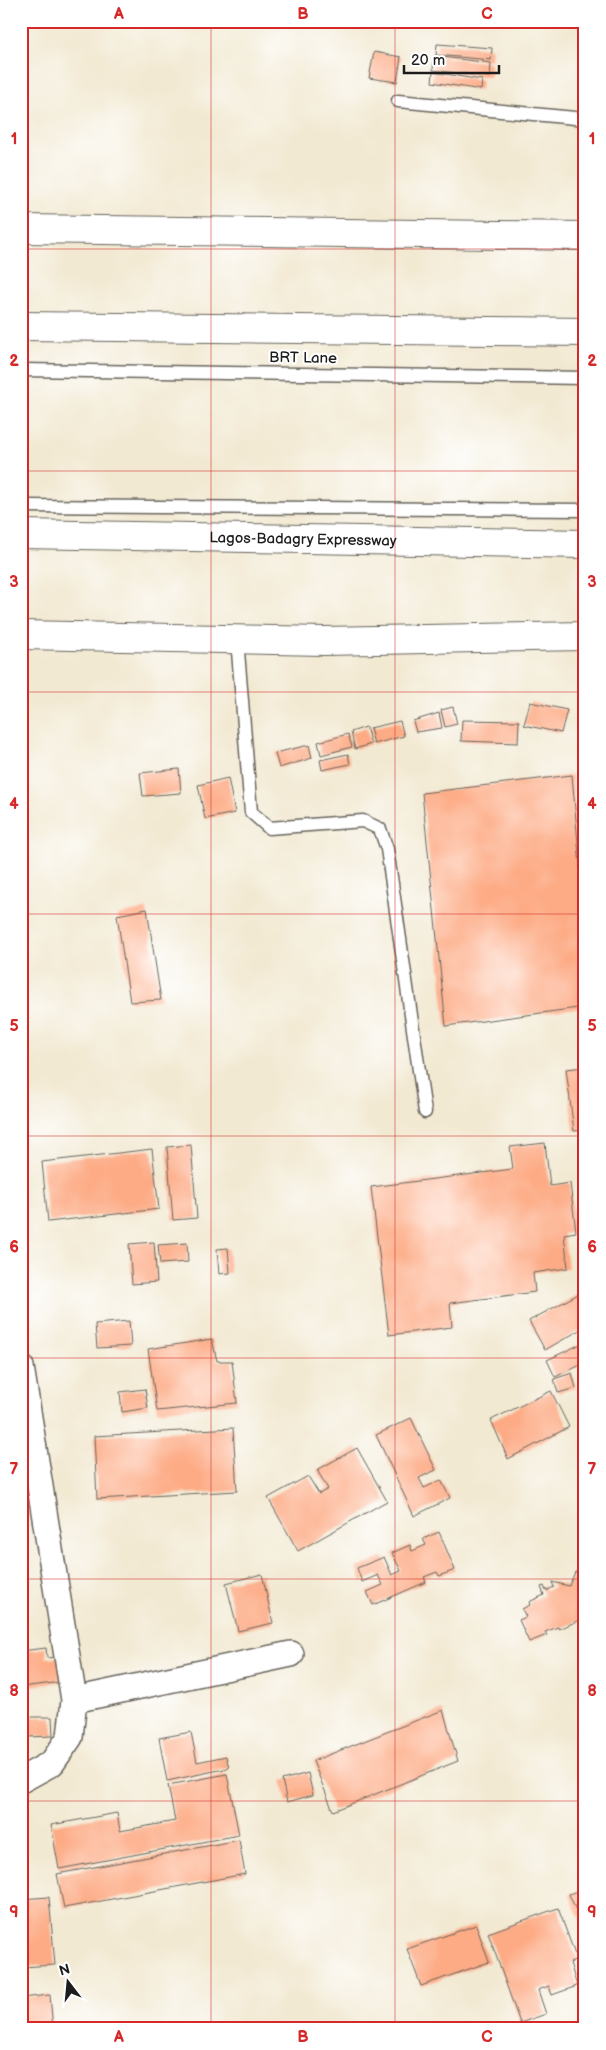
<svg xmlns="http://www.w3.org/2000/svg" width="606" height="2050" font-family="'Balsamiq Sans',sans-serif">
<rect width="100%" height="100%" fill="#fff"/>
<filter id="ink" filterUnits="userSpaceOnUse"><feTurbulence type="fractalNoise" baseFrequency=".02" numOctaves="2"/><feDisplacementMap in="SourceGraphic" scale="10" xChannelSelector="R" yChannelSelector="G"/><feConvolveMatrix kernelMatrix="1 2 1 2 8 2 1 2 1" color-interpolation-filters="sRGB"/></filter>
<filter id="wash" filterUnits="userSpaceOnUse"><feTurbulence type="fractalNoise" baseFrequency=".0096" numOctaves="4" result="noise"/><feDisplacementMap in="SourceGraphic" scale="20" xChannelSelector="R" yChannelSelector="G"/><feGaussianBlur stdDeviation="1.12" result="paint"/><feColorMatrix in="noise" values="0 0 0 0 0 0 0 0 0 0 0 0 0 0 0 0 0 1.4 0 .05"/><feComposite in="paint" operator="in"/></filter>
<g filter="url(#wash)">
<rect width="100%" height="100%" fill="#f2e9d2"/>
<g id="blocks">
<path fill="#fdab85" d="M437 44 492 48 491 60 436 55Z
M374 52 401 57 397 82 369 78Z
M434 56 491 63 490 77 433 70Z
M433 72 482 80 481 90 432 82Z
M530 702 567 710 561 733 524 725Z
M453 707 457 724 445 727 441 710Z
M439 713 442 728 416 732 413 721Z
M462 720 519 721 518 743 461 741Z
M400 721 404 736 374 744 370 728Z
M366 727 371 744 355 749 351 732Z
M348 734 352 747 321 755 318 742Z
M309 745 312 758 279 768 275 753Z
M348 754 350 764 322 770 320 760Z
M179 769 181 793 143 796 140 773Z
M572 775 585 922V1007L446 1026 422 793Z
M228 778 235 813 205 819 198 785Z
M147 909 161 1000 130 1002 117 915Z
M585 1067V1130L574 1131 566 1069Z
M545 1143 550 1186 570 1183 576 1232 564 1234 568 1268 533 1273 535 1292 450 1303 452 1327 389 1335 371 1187 513 1169 510 1147Z
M191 1145 197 1218 173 1220 167 1147Z
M152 1149 159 1209 48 1222 42 1162Z
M579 1224H585V1253H583Z
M154 1242 157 1282 132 1284 129 1244Z
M187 1243 188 1262 160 1264 158 1245Z
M228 1248 230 1273 219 1274 217 1249Z
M582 1292 585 1297V1327L545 1350 529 1321Z
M129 1321 131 1346 97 1348 95 1324Z
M212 1339 217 1361H232L237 1403 157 1411 148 1349Z
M585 1342V1363L555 1377 547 1360Z
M572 1373 576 1388 558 1393 554 1379Z
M145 1389 148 1408 122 1412 120 1392Z
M551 1391 569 1427 508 1459 491 1420Z
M411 1418 436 1470 419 1478 424 1488 441 1480 450 1498 414 1516 376 1435Z
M233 1428 237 1491 97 1499 94 1436Z
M357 1448 387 1501 298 1551 268 1498 308 1476 319 1494 328 1489 317 1470Z
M439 1532 455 1570 439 1576 437 1572 424 1577 426 1582 373 1605 367 1592 383 1585 378 1575 362 1582 357 1568 384 1557 392 1575 401 1571 392 1553 410 1545 412 1551 426 1545 423 1539Z
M585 1568V1618L559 1629 558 1627 545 1632 547 1635 529 1642 519 1620 526 1617 522 1609 530 1605 529 1602 544 1595 541 1587 544 1586 546 1591 554 1587 552 1582 569 1586 575 1572Z
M262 1574 273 1623 238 1631 226 1583Z
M46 1648 47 1658 67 1656 70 1681 21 1687V1651Z
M443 1710 458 1761 333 1811 313 1761Z
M27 1717H52L53 1736 27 1737Z
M191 1732 197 1762 226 1756 229 1768 167 1781 159 1738Z
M308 1773 313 1795 287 1802 282 1780Z
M227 1774 239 1835 59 1869 51 1825 117 1813 120 1831 175 1821 168 1785Z
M239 1840 245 1874 64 1908 57 1874Z
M585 1888V1931L569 1894Z
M49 1897 55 1965 21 1967V1899Z
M558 1908 577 1960 570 1963 577 1986 552 1995 549 1986 538 1990 546 2014 520 2023 488 1933Z
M476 1925 489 1962 421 1986 407 1949Z
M50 1995 53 2029H21V1998Z"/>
</g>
</g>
<g filter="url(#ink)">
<use href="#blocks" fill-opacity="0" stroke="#67645c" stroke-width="1"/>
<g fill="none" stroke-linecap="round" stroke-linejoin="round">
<defs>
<path id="service" d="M398 101 585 119
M21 370 585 378
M21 506 585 510
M237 639 251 812 269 828 363 821 380 829 387 849 425 1112"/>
<path id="minor" d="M21 1367 74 1700 70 1737 52 1763 21 1780
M74 1700 291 1654"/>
<path id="primary" d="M21 229 585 236
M21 635 324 641 585 636"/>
<g id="motorway">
<path d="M21 326 585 332"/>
<path id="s1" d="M21 534 585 544"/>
</g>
</defs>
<use href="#service" stroke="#67645c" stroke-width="15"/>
<use href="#minor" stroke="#67645c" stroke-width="28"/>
<use href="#primary" stroke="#67645c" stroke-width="30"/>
<use href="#motorway" stroke="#67645c" stroke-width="30"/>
<use href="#service" stroke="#fff" stroke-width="12"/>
<use href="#minor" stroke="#fff" stroke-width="25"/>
<use href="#primary" stroke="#fff" stroke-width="28"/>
<use href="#motorway" stroke="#fff" stroke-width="28"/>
</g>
</g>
<path fill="none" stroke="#d62828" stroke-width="1" stroke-opacity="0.55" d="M211 21V2029M395 21V2029M21 249H585M21 471H585M21 692H585M21 914H585M21 1136H585M21 1358H585M21 1579H585M21 1801H585"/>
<g text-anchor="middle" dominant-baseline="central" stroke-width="4" stroke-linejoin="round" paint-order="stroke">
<g font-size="15" fill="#1c1c1c" stroke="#fff">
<text transform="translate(303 358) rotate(1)">BRT Lane</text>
<text stroke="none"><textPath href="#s1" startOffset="282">Lagos-Badagry Expressway</textPath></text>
</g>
</g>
<rect width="606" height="2050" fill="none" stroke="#fff" stroke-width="55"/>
<g transform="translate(68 1982) rotate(344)" stroke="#ffffff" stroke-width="4" paint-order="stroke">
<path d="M0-4L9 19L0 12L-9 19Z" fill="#1c1c1c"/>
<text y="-8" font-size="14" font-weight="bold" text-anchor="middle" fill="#1c1c1c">N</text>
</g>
<path d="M404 65v8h95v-8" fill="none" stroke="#1c1c1c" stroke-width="2.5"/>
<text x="411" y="65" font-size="15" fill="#1c1c1c" stroke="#ffffff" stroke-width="4" paint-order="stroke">20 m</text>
<rect x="28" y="28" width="550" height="1994" fill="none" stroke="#d62828" stroke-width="2"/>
<g font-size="16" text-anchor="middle" font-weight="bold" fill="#d62828">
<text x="119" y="19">A</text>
<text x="303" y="19">B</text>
<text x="487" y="19">C</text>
<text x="14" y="144">1</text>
<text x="592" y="144">1</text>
<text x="14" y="366">2</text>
<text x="592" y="366">2</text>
<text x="14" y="587">3</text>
<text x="592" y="587">3</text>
<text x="14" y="809">4</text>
<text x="592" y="809">4</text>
<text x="14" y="1031">5</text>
<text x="592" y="1031">5</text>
<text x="14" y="1252">6</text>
<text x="592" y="1252">6</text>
<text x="14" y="1474">7</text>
<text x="592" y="1474">7</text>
<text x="14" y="1696">8</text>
<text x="592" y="1696">8</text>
<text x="14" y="1917">9</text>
<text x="592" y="1917">9</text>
<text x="119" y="2042">A</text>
<text x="303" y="2042">B</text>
<text x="487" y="2042">C</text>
</g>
</svg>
